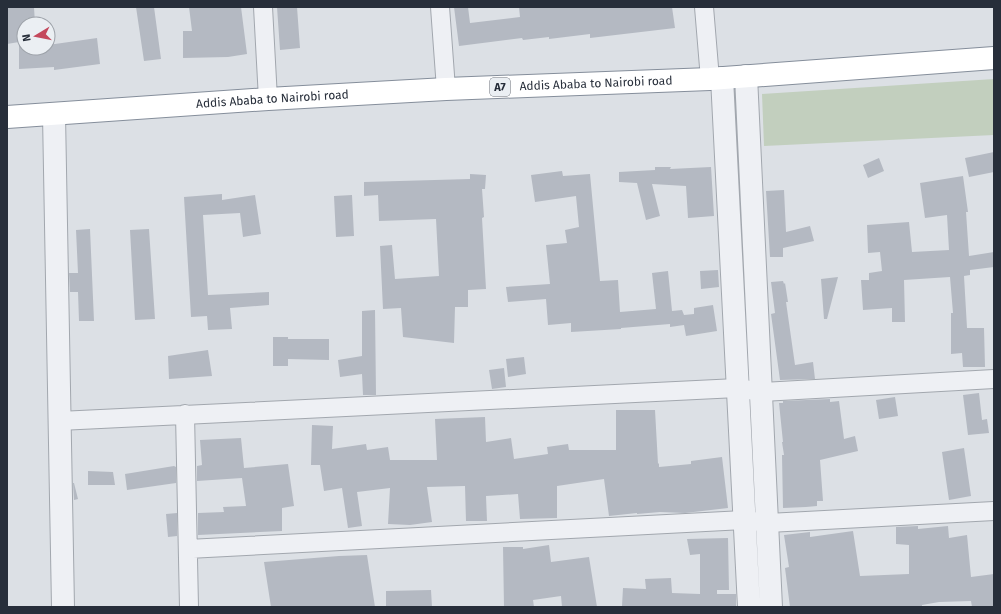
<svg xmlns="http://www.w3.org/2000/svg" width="1001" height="614" font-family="'Fira Sans',sans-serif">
<rect width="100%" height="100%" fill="#dce0e5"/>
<path fill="#c2cfbe" d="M994 79V135L764 146 762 94Z"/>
<path fill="#b4b9c2" d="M7 7H34L35 24H24V48H48V45L97 38 100 64 54 70V67L19 69V42L7 44Z
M136 7H154L161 59 144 61Z
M189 7H241L247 54 228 57 183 58V31H192Z
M277 7H297L300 48 280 50Z
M454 7H468L470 23 520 17 519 7H672L675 28 590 38V34L549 39V37L523 40 522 38 459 46Z
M994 152V172L969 177 965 158Z
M879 158 884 171 868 178 863 165Z
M655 167H671L670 169 711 167 714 216 688 218 686 186 652 184 660 216 646 220 637 183 619 182V172L655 170Z
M562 171 563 176 590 174 600 281 618 280 620 312 656 309 652 273 668 271 672 311 682 310 684 315 694 314V308L713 305 717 331 686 336 684 325 670 327V324L621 328V329L571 332V323L548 325 546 299 508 302 506 287 550 284 546 245 567 243 565 230 579 227 576 196 535 202 531 175Z
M470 174 486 175 485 189H482L484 217 482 218 486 289 468 290V307H455L454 343 403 337 401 308 383 309 380 246 392 245 395 279 439 276 436 219 379 221 378 195 364 196V182L470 179Z
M963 176 968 212H966L969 256 994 252V267L970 270V275L964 276 967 328H984L985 367H963L962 353 951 354V313H953L950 277 904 280 905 322H892V308L863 310 861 280H869V273L882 271 880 252 868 253 867 225 909 222 912 252 949 250 947 215 925 218 920 183Z
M784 190 786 232 810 226 814 241 783 248V257H770L766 191Z
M222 194V200L255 195 261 234 243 237 240 213 203 215 208 295 269 292V305L230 308 232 329 208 330 207 316 191 317 184 197Z
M352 195 354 236 336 237 334 196Z
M90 229 94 321H79L78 292H70L69 273H78L76 230Z
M149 229 155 319 135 320 130 230Z
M718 270 719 287 701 289 700 271Z
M838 277 827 319H824L821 279Z
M783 281 784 284 785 283 788 302H786L795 365 813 362 815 379 780 380 771 314 775 313 771 282Z
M375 310 376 395H363L362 374 340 377 338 360 362 356V311Z
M273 337H288V339H329V360L288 359V366H273Z
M208 350 212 376 169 379 168 356Z
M524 357 526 374 508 377 506 359Z
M504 368 506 387 492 389 489 370Z
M979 393 982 420 987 419 989 433 968 435 963 395Z
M895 397 898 416 879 419 876 400Z
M830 399V402L839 401 844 439 855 436 858 451 820 460 823 501H817V506L806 507 783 508 782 455H784L782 442H783L779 403H783V401Z
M616 410H655L658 464 659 463V467L691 464V461L722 457 728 508 685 513 660 512 637 514V513L609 516 604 479 557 486V518L520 519 518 494 486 496 487 521H466L465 486 427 487 432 522 410 525 388 524 390 488 357 492 362 526 348 528 342 488 324 491 320 465H311L312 425 333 426 332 449 366 444 367 450 388 447 390 460H437L435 419 485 417 486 442 511 438 514 459 548 454 547 447 568 444 569 450H616Z
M241 438 244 468 288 464 294 506 282 508V531L198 535V513L224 512 223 507 246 506 242 478 197 481V466L202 465 200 440Z
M964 448 971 496 949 500 942 452Z
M174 466 176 467V483L127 490 125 474Z
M88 471 113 472 115 485H88Z
M73 483H74L78 499 74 500Z
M177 513V536L168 537 166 514Z
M918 526V529L948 526 949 538 967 535 971 577 994 574V607H972L971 601 939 602 922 605V607H790L785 568 789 567 784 535 810 532V537L853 531 860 576 909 574V545L896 544V527Z
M728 538 729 590H717V594H736V606L705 607 622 606 623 588 646 589 645 579 671 578 672 593 700 594V554L690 555 687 539Z
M549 545 551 562 589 557 597 607H562L561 596 533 600 534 607H504L503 547H523V549Z
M367 555 375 607H271L264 562 339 556Z
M431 590 432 607H386V591Z"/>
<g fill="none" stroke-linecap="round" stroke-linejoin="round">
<defs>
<path id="minor" d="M263 7 268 99
M440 7 446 89
M704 7 710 79
M185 414 189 607
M59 421 737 388 762 392 994 379
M188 549 744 520 768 523 994 511"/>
<path id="tertiary" d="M746 76 771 607
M722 78 749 607
M54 115 63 607"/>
<g id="trunk">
<path id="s1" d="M7 117 268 99 446 89 710 79 994 58"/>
</g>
</defs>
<use href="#minor" stroke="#a2a7ae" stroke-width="20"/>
<use href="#tertiary" stroke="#a2a7ae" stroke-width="24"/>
<use href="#trunk" stroke="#858e9b" stroke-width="24"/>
<use href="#minor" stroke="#eef0f4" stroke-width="18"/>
<use href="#tertiary" stroke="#eef0f4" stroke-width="22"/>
<use href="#trunk" stroke="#fff" stroke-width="22"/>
</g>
<g text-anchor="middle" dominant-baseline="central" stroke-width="4" stroke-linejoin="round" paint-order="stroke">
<rect fill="#ebeff3" stroke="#626872" stroke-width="1" x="490" y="78" width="20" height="18" rx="3"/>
<g font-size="11" font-weight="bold" fill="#272e3a">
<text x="500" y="87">A7</text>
</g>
<g font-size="12" fill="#272e3a" stroke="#ebeff3">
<text stroke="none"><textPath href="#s1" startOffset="590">Addis Ababa to Nairobi road</textPath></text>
<text stroke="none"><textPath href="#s1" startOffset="266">Addis Ababa to Nairobi road</textPath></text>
</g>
</g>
<rect width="1001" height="614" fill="none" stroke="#272e3a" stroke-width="16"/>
<g transform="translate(36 36) rotate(260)"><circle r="19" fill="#ebeff3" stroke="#9da2a9"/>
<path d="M0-3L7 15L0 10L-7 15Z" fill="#c4485c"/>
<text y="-6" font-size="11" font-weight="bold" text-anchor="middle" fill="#272e3a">N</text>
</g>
</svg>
